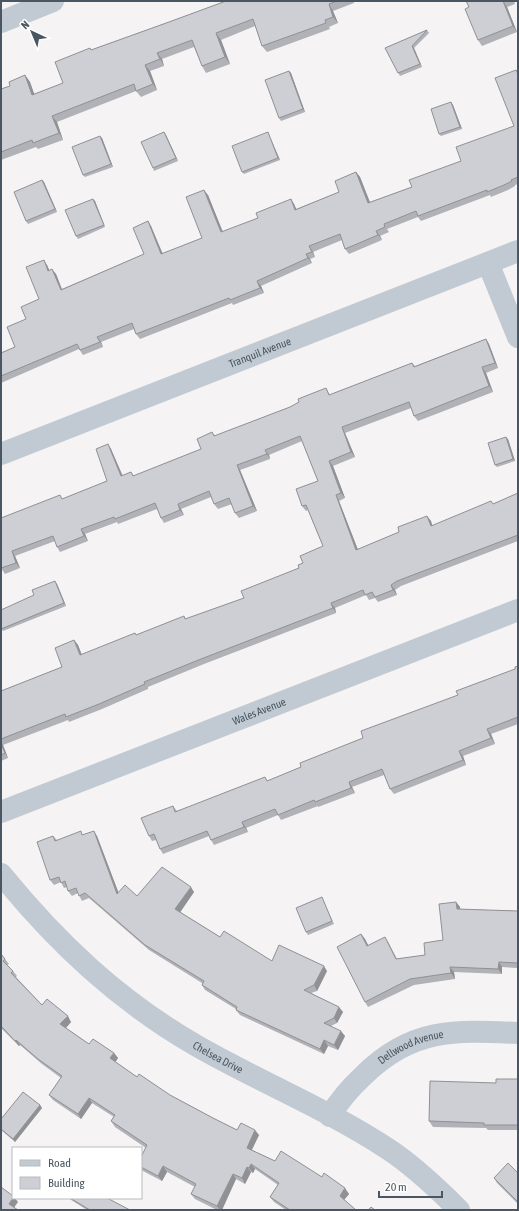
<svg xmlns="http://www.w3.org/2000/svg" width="519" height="1211" font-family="'Asap Condensed',sans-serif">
<rect width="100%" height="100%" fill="#f5f3f3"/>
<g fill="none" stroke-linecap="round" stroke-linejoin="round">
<g stroke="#c1cad2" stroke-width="22">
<path d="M1 22 53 1"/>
<path d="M488 263 518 337"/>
<path id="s1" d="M1 454 518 251"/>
<path id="s2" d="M1 812 518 610"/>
<path id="s3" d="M1 874C58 944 119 1001 197 1046 260 1082 327 1109 388 1149 414 1166 437 1188 459 1210"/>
<path id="s4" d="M330 1116C339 1101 350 1088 363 1076 411 1028 454 1030 518 1033"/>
</g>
</g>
<path fill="#b0b2b7" d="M226 1H354V3L333 11 338 23 329 27 330 29 267 52 262 46 255 26 221 40 230 64 206 73 202 66 194 47 162 59 164 66 150 71 157 90 141 97 136 91 57 122 63 140 38 149 36 147 1 160V89L10 86 25 75 30 82 34 94 63 83 90 48 91 50 169 22Z
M466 1H514L515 4 507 7 517 32 482 46 478 40 469 7Z
M427 30 429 33 414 48 422 67 400 76 385 48Z
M516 70 518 72V184L515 185V186L508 190 491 197 490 195 421 221 418 217 387 229 389 232 380 236 382 240 349 254 345 249 342 240 313 252 315 257 310 259 312 263 261 286 264 293 233 305 232 303 140 339 136 334 134 329 101 342 103 347 83 355 79 349 1 383V353L15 347 26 319 39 299 47 265 49 270 56 274 62 289 144 254 148 221 151 226 162 254 202 238 208 195 222 232 258 218 291 199 294 204 296 209 339 192 356 172 360 177 370 202 412 187 461 161 514 126Z
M289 71 291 73 305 112 281 121 279 118Z
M451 102 453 105 462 129 441 136 439 134Z
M164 132 166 135 178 161 154 171 153 168Z
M268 132 269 135 280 160 244 174 242 172Z
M102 138 113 167 85 177 83 175Z
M42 180 44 182 57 212 28 224 26 221Z
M93 199 95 201 105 227 78 239 76 236Z
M486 339 489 344 498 368 486 373 493 392 418 421 414 416 411 408 345 433 355 457 333 466 345 498 339 501 358 550 399 532 427 516 431 521 432 526 493 504 518 493V541L401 586 395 590 397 595 378 602 375 598 369 600 366 595 335 608 336 613 204 664 148 687V689L102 709 69 722 68 720 3 745 8 758 1 761V691L62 667 74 640 78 645 82 655 137 635 186 619 244 598 299 568 303 563 323 546 308 510 306 511 302 506 318 481 302 441 269 455 270 459 240 470 257 511 239 518 235 513 232 504 218 509 214 504 211 497 181 509 184 515 164 523 161 518 157 509 118 524 117 522 85 534 88 541 60 552 57 547 55 541 15 556 20 568 5 574 1 568V518L63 499 107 481 108 444 111 449 122 476 131 472 134 476 201 449 212 432 215 436 290 407 326 388 330 395 412 363 415 366Z
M508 439 515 461 497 467 495 465Z
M57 584 66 606 3 631 1 628 34 595Z
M518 666V724L491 734 495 744 463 756 466 765 394 794 390 789 384 775 352 787 355 793 318 807V806L281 820 278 815 246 828 248 832 214 845 211 840 209 836 163 854 160 849 156 840 152 841 149 836 173 806 177 811 268 781 301 767 363 738 458 695 515 669Z
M83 835 97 836 118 892 137 896 194 892 180 912 220 937 272 961 327 971 317 991 311 993 343 1012 337 1023 331 1026 345 1036 338 1050 328 1046 324 1054 240 1015 236 1010V1009L205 990 202 985V983L149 950 89 898 82 901 78 893 72 896 68 891 67 887 64 888 61 882 54 885 50 880 53 836 57 840Z
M322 897 323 900 334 924 308 935 306 932Z
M456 902 460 907V909L518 911V968L502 967V974L454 972 455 979 414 985 368 1007 365 1002 361 934 365 939 368 945 388 942 397 959 425 955 443 940Z
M1 954 9 964 7 965 13 971 17 976 16 977 42 1005 71 1022 66 1028 89 1044 114 1053 118 1058 115 1062 137 1077 170 1095 213 1118 237 1130 259 1135 252 1150 275 1161 322 1177 349 1194 344 1200 356 1210H286L274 1202 270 1197 278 1185 255 1169 253 1173 251 1172 245 1184 236 1179 222 1210H217L195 1199 191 1194 195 1187 167 1172 162 1181 141 1170V1157L146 1148 115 1127 111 1121 114 1117 92 1103 81 1119 53 1100 49 1095 61 1078 42 1064 20 1045 19 1046 1 1028Z
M518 1079V1130H488L486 1128 433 1127 429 1121 496 1083Z
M40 1105 42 1108 15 1142 1 1130V1119Z
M518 1173V1204L497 1183 494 1178Z
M68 1198H107L130 1210H87Z"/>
<path fill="#909195" d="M503 1 507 7 517 32 513 26Z
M329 4 333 11 338 23 333 17Z
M216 33 221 40 230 64 225 57Z
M412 46 414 48 422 67 420 64Z
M157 53 162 59 164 66 160 59Z
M145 65 150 71 157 90 153 84Z
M289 71 291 73 305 112 303 109Z
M25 75 30 82 37 102 32 95Z
M451 102 453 105 462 129 460 127Z
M52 116 57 122 63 140 59 133Z
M164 132 166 135 178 161 176 158Z
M268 132 269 135 280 160 278 158Z
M100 136 102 138 113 167 111 164Z
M356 172 360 177 372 208 368 203Z
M42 180 44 182 57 212 55 209Z
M204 190 208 195 225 237 221 232Z
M93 199 95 201 105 227 104 225Z
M291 199 294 204 299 215 295 210Z
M148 221 151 226 165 259 161 254Z
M376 231 380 236 382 240 378 235Z
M309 246 313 252 315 257 312 252Z
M306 254 310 259 312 263 308 258Z
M44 260 47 265 52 276 48 271Z
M52 269 56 274 64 295 61 290Z
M257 281 261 286 264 293 260 288Z
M97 337 101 342 103 347Z
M486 339 489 344 498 368 495 363Z
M482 367 486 373 493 392 489 386Z
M342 427 345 433 355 457 351 452Z
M506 437 508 439 515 461 513 459Z
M108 444 111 449 125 481 121 476Z
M265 450 269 455 270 459 267 454Z
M329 461 333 466 345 498 341 493Z
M237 465 240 470 257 511 253 506Z
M336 495 339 501 360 555 356 550Z
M178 504 181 509 184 515 180 510Z
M427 516 431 521 434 531 431 526Z
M81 529 85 534 88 541 84 536Z
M12 551 15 556 20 568 16 563Z
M55 581 57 584 66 606 64 603Z
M391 585 395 590 397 595 393 590Z
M331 603 335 608 336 613 333 608Z
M74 640 78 645 84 661 80 655Z
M487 729 491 734 495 744 491 738Z
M1 742 3 745 8 758 5 753 1 744Z
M459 751 463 756 466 765 463 760Z
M349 782 352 787 355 793 351 788Z
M242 822 246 828 248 832 244 827Z
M94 831 97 836 121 899 117 894Z
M191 887 194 892 179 914 175 909Z
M456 902 460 907 461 914 457 909Z
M361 934 365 939 371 951 367 946Z
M385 937 388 942 399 964 396 959Z
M499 962 502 967V974L498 969Z
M324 966 327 971 317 991 314 985Z
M450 967 454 972 455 979 451 973Z
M339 1007 343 1012 337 1023 334 1018Z
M68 1016 71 1022 64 1030 60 1024Z
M341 1031 345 1036 338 1050 334 1045Z
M16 1040 20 1045 19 1046 15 1041Z
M324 1040 328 1046 324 1054 320 1049Z
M114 1053 118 1058 114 1064 110 1058Z
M89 1098 92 1103 81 1119 78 1114Z
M40 1105 42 1108 15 1142 13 1139Z
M255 1130 259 1135 250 1153 247 1148Z
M251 1164 255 1169 253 1173 249 1168Z
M163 1166 167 1172 162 1181 158 1176Z
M247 1167 251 1172 245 1184 242 1178Z
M233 1174 236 1179 222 1210H220L217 1206Z
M345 1188 349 1194 343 1201 340 1196Z
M13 1198H15L18 1202 13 1209 9 1204Z"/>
<path fill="#cdcfd5" stroke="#909195" d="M226 1H337L329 4 333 17 325 20 326 23 262 46 253 19 216 33 225 57 202 66 192 40 157 53 160 59 145 65 153 84 136 91 134 84 52 116 59 133 33 143 32 140 1 152V89L10 86 9 82 25 75 32 95 63 83 55 62 90 48 91 50 169 22Z
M466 1H503L513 26 478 40 465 9 469 7Z
M427 30 412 46 420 64 398 73 385 48Z
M516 70 518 74V177L511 180 512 181 504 185 487 192V190L418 216 416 211 384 224 385 227 376 231 378 235 345 249 340 234 309 246 312 252 306 254 308 258 257 281 260 288 230 300 229 298 136 334 132 323 97 337 100 342 80 350 77 344 1 376V353L15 347 7 327 26 319 21 307 39 299 26 267 44 260 48 271 52 269 61 290 144 254 133 228 148 221 161 254 202 238 186 197 204 190 221 232 258 218 256 213 291 199 295 210 339 192 335 181 356 172 368 203 412 187 409 180 461 161 456 147 514 126 495 78Z
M289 71 303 109 279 118 265 80Z
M451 102 460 127 439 134 431 109Z
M164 132 176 158 153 168 141 142Z
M268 132 278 158 242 172 232 146Z
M100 136 111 164 83 175 72 147Z
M42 180 55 209 26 221 14 192Z
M93 199 104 225 76 236 65 210Z
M486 339 495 363 482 367 489 386 414 416 409 402 342 427 351 452 329 461 341 493 336 495 356 550 399 532 398 527 427 516 431 526 491 501 493 504 518 493V535L397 581 391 585 393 590 375 597 372 592 365 595 363 590 331 603 333 608 201 659 144 682 145 684 99 704 66 717 65 714 1 739V691L62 667 55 648 74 640 80 655 135 633 136 635 184 616 185 619 244 598 241 591 299 568 298 565 303 563 300 556 323 546 306 505 302 506 296 489 318 481 300 436 265 450 267 454 237 465 253 506 235 513 229 498 214 504 209 491 178 504 180 510 161 518 155 503 115 519 114 517 81 529 84 536 57 547 53 536 12 551 16 563 1 568V518L60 495 62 499 107 481 96 449 108 444 121 476 131 472 133 476 201 449 197 439 212 432 214 436 290 407 299 402 298 399 326 388 329 395 412 363 414 367Z
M506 437 513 459 495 465 488 443Z
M55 581 64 603 1 629V610L34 595 32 590Z
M518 666V717L487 729 491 738 459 751 463 760 390 789 382 769 349 782 351 788 315 802 314 800 278 815 275 809 242 822 244 827 211 840 207 831 160 849 154 834 149 836 141 818 173 806 175 812 265 777 267 781 301 767 300 763 363 738 361 731 458 695 456 691 515 669V667Z
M1 744 5 753 1 755Z
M81 831 82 835 94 831 117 894 125 885 137 896 162 867 191 887 175 909 220 937 224 931 272 961 279 945 324 966 314 985 304 990 339 1007 334 1018 324 1023 341 1031 334 1045 324 1040 320 1049 236 1010 237 1007 202 985 204 981 145 945 85 893 79 896 76 888 68 891 65 881 61 883 59 877 50 880 37 842 53 836 55 841Z
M322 897 332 921 306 932 296 908Z
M456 902 457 909 518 911V963L499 962 498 969 450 967 451 973 410 979 365 1002 337 947 361 934 367 946 385 937 396 959 425 955 424 943 443 940 439 904Z
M1 954 5 959 3 961 13 971 11 973 42 1005 47 999 68 1016 60 1024 89 1044 93 1039 114 1053 110 1058 137 1077 139 1074 170 1095 213 1118 237 1130 241 1123 255 1130 247 1148 275 1161 281 1151 322 1177 324 1173 345 1188 340 1196 356 1210H290L270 1197 279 1183 251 1164 249 1168 247 1167 242 1178 233 1174 217 1206 191 1194 196 1184 163 1166 158 1176 141 1167V1157L147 1145 111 1121 115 1115 89 1098 78 1114 49 1095 62 1076 38 1059 16 1040 15 1041 1 1026Z
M496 1079H518V1125H484V1123L429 1121 430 1081 496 1083Z
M23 1092 40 1105 13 1139 1 1129V1119Z
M508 1163 518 1173V1202L494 1178Z
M1 1187 13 1196V1198L9 1204 18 1210H1Z
M70 1198H107L130 1210H90Z
M371 1207 375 1210H368Z"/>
<g text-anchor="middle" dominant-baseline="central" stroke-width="3" stroke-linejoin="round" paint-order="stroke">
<g font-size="11" fill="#4a5661" stroke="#fff">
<text stroke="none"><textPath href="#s1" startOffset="278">Tranquil Avenue</textPath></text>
<text stroke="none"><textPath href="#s2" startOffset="277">Wales Avenue</textPath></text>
<text stroke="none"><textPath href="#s4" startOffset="109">Dellwood Avenue</textPath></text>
<text stroke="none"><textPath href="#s3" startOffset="286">Chelsea Drive</textPath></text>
</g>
</g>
<rect width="519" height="1211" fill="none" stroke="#4a5661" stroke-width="4"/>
<rect x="12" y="1147" width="130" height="52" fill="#ffffff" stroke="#b7bbc0"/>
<rect x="20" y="1160" width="20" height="6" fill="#c1cad2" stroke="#b7bbc0"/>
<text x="48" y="1167" font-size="12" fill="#4a5661">Road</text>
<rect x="20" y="1177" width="20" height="12" fill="#cdcfd5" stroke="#b7bbc0"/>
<text x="48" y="1187" font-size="12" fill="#4a5661">Building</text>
<g transform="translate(32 32) rotate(316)" stroke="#ffffff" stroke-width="3" paint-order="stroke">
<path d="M0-3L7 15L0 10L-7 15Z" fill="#4a5661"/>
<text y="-6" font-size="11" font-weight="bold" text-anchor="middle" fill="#4a5661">N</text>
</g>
<path d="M379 1191v6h63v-6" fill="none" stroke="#4a5661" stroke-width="2"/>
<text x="385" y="1191" font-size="12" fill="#4a5661" stroke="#ffffff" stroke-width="3" paint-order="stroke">20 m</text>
</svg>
